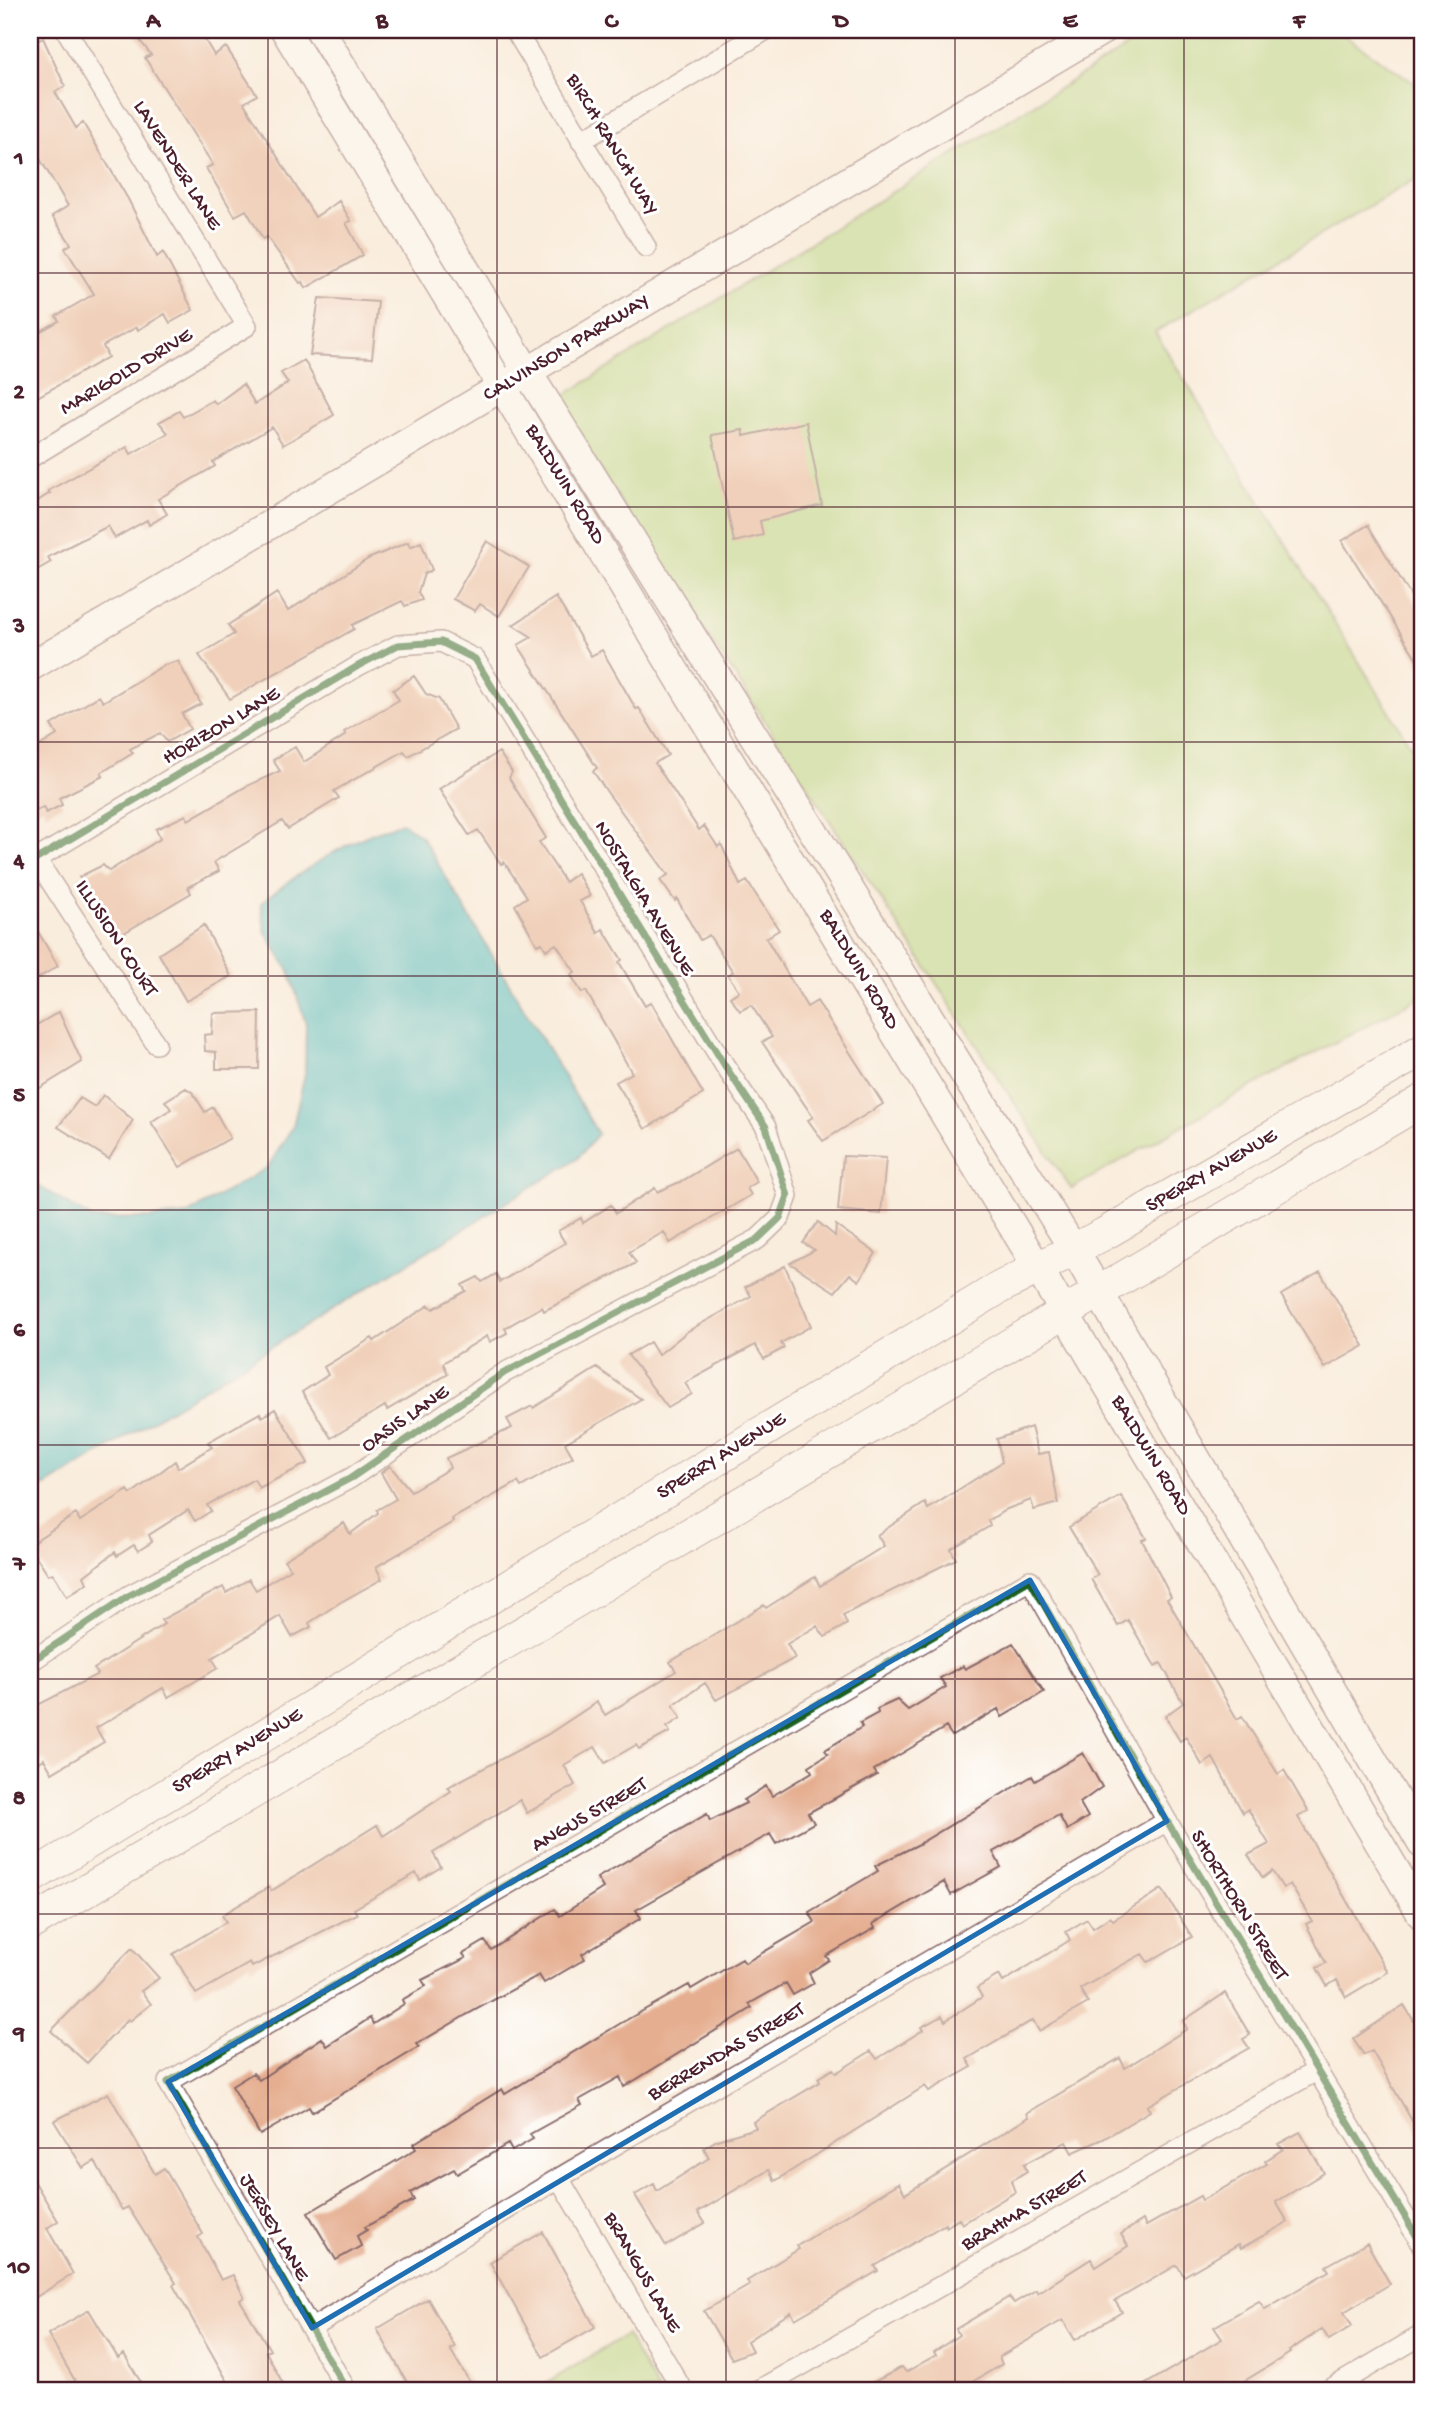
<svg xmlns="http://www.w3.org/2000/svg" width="1452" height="2421" font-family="'Gochi Hand',sans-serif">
<rect width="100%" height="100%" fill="#fff"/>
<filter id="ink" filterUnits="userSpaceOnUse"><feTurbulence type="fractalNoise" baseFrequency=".0143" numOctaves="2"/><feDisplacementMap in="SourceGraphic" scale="14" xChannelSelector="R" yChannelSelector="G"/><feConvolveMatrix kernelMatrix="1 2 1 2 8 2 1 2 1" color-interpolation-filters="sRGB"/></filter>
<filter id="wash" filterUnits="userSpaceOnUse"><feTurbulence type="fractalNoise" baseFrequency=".00686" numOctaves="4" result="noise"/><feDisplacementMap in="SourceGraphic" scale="28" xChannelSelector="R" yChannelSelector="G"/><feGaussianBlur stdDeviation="1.57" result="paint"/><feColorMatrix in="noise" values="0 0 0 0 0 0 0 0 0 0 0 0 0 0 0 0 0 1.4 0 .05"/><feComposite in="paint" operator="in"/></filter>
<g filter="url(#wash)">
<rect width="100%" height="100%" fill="#f9eddd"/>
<path fill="#b3d780" stroke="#7e7b56" stroke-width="2" d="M1154 30H1336L1422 88V175L1155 332 1422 764V996L1247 1089 1071 1189 555 401Z
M626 2335 658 2391H534Z"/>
<path fill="#4ebdc5" stroke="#4c6e78" stroke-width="2" d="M403 823 422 837 598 1134 577 1159 46 1486 30 1488V1181L93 1219 150 1218 186 1215 268 1167 293 1126 305 1074 306 1024 289 971 265 931 261 903C302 870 352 836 403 823Z"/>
<g id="blocks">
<path fill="#e5ae90" d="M132 30H199L214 55 226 47 257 95 244 103 315 217 339 201 351 221 346 223 363 255 306 288 303 282 300 283 267 237 263 239 246 210 235 216 206 168 213 165 145 58 151 55Z
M43 38 65 86 55 92 76 128 83 123 128 199 157 257 163 252 193 310 170 323 165 314 138 330 137 327 103 346 108 357 30 401V337L59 321 56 316 94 294 65 248 71 244 52 216 68 206 30 142V44Z
M319 298 378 302 372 358 310 355Z
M304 360 334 415 283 445 272 427 213 462 215 466 158 499 167 514 149 525 147 520 115 538 108 526 48 557 51 562 30 574V506L50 493 48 491 127 447 131 454 168 433 159 422 179 411 183 417 213 400 216 404 243 384 255 404 288 383 281 373Z
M806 422 822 505 760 521 763 535 734 542 712 435 743 430 744 436Z
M1368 525 1422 614V667L1342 541Z
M487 541 529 567 499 616 480 604 475 611 453 599Z
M408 542 410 547 421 542 432 570 424 574 418 592 422 600 405 606 402 601 352 625 354 629 230 699 199 655 234 634 228 625 277 593 288 611 368 559Z
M556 597 591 656 602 650 636 709 639 708 668 755 655 763 699 830 704 826 718 847 721 844 740 885 747 881 779 930 766 938 807 1007 817 1001 883 1104 823 1141 808 1120 813 1117 762 1042 772 1037 751 1005 740 1011 730 997 739 991 728 975 733 972 709 935 700 940 677 899 675 901 660 880 668 875 607 792 593 771 597 768 518 645 532 637 513 625Z
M178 661 201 704 182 714 190 729 167 742 160 733 130 749 133 753 101 773 103 776 59 798 62 805 46 813 43 807 30 814V752L57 735 51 725 99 696 103 702 164 665Z
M414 676 426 694 439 699 456 729 408 756 404 751 334 791 339 798 288 829 282 821 214 862 219 871 188 887 191 893 117 937 79 877 103 865 109 871 160 839 156 829 186 815 188 820 247 786 280 771 273 760 295 747 304 762 346 735 344 732 399 700 393 690Z
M499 752 512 772 509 778 546 838 539 842 565 882 577 873 590 896 580 901 598 933 603 929 622 960 619 962 645 1006 651 1002 703 1094 645 1129 616 1082 632 1073 586 991 582 993 571 975 575 972 556 944 546 950 542 943 537 945 515 905 527 897 504 862 501 864 478 830 469 835 439 789Z
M30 918 58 966 30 983Z
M204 925 231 976 186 1001 159 954Z
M59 1012 82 1062 30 1094V1029Z
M260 1012 259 1069H216V1052L205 1051 204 1035 212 1034 213 1013Z
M186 1088 193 1093 205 1112 213 1107 230 1138 180 1167 151 1122 171 1109 165 1101Z
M103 1095 133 1120 109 1159 58 1127 80 1098 95 1107Z
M737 1148 757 1182 747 1188 751 1195 670 1243 664 1232 629 1252 636 1263 544 1311 542 1307 505 1328 507 1333 490 1342 487 1336 443 1363 448 1374 387 1410 385 1406 331 1438 302 1392 328 1375 324 1367 372 1338 374 1341 429 1305 433 1309 466 1291 462 1285 478 1277 482 1282 496 1274 500 1282 565 1243 558 1231 581 1218 583 1223 611 1205 616 1213 655 1188 657 1192 682 1181Z
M843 1156 886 1158 881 1214 838 1210Z
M818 1222 835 1236 836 1225 876 1253 859 1281 850 1274 835 1292 790 1263 815 1250 803 1243Z
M785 1266 811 1326 781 1343 784 1348 764 1359 755 1345 685 1383 692 1394 668 1408 628 1355 650 1342 658 1355 688 1331 751 1296 745 1287Z
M1320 1272 1364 1346 1325 1368 1281 1295Z
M597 1368 641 1399 565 1443 573 1457 521 1487 518 1482 452 1519 453 1522 376 1567 382 1579 339 1603 309 1623 311 1627 292 1637 280 1616 212 1658 218 1668 168 1697 163 1688 96 1728 104 1742 52 1773 44 1759 30 1768V1709L98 1674 94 1669 164 1624 161 1620 223 1587 226 1593 249 1579 256 1590 291 1569 284 1560 344 1523 350 1534 378 1513 377 1510 396 1499 381 1473 390 1466 411 1491 450 1468 446 1458 512 1428 507 1419 532 1406 533 1408Z
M275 1409 308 1463 259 1488 254 1479 207 1505 211 1511 195 1521 188 1510 149 1535 152 1542 138 1551 134 1545 117 1556 115 1552 84 1576 87 1583 67 1596 53 1573 48 1575 30 1547V1544L76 1514 80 1521 128 1490 131 1494 175 1461 178 1468 212 1447 208 1442 260 1413 262 1417Z
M1031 1427 1038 1454 1049 1452 1058 1503 1034 1510 1031 1500 1007 1509 988 1521 990 1526 951 1549 956 1559 843 1615 847 1624 825 1637 817 1626 787 1644 795 1658 716 1700 705 1683 673 1705 681 1718 667 1727 670 1732 639 1749 636 1745 605 1763 595 1747 564 1765 575 1785 527 1813 520 1800 433 1853 441 1867 420 1880 416 1873 354 1909 357 1914 252 1967 250 1963 196 1994 173 1954 226 1922 222 1915 269 1887 271 1891 377 1825 383 1836 451 1791 448 1787 547 1735 597 1702 605 1715 676 1671 670 1662 764 1605 766 1608 815 1577 820 1586 884 1546 877 1535 925 1503 928 1509 1002 1462 997 1439Z
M1121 1496 1146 1538 1142 1540 1171 1597 1167 1599 1237 1719 1242 1716 1278 1774 1284 1770 1308 1811 1298 1817 1388 1972 1346 1997 1337 1980 1327 1986 1317 1968 1326 1963 1306 1924 1312 1921 1290 1884 1283 1888 1272 1871 1263 1878 1248 1855 1269 1844 1248 1809 1243 1813 1213 1758 1202 1765 1186 1737 1180 1741 1165 1716 1183 1703 1161 1663 1155 1666 1128 1620 1118 1626 1091 1579 1098 1575 1069 1527Z
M1013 1643 1044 1692 1002 1717 998 1709 952 1736 946 1727 874 1770 877 1775 808 1813 814 1823 776 1844 770 1834 708 1869 636 1910 641 1918 582 1954 585 1959 544 1983 539 1975 466 2015 417 2044 419 2047 312 2112 309 2107 260 2135 232 2086 253 2073 259 2080 322 2038 327 2046 370 2018 373 2024 404 2004 402 2000 426 1986 422 1980 466 1958 463 1954 485 1941 491 1950 555 1909 560 1916 603 1888 597 1878 707 1814 710 1821 746 1803 744 1800 766 1786 772 1796 812 1772 809 1766 828 1754 825 1750 862 1727 860 1723 878 1713 877 1709 897 1700 908 1710 946 1687 940 1678 963 1666 965 1669Z
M1083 1753 1102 1787 1080 1803 1088 1817 1067 1830 1059 1815 993 1852 1001 1867 951 1895 944 1882 873 1924 875 1928 826 1956 829 1960 809 1973 814 1983 793 1995 786 1983 749 2004 752 2008 624 2087 620 2077 579 2100 582 2105 530 2134 533 2139 512 2151 508 2144 457 2174 454 2169 410 2193 414 2200 365 2227 367 2230 357 2236 361 2246 336 2260 308 2213 416 2149 413 2144 502 2089 505 2094 621 2023 689 1985 691 1989 742 1959 745 1963 815 1922 809 1912 878 1871 875 1866 917 1845 1032 1776 1035 1781Z
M1162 1889 1192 1937 1148 1962 1142 1954 1080 1989 1088 2003 1039 2031 1033 2020 967 2059 972 2067 929 2091 925 2086 775 2181 769 2170 698 2212 705 2223 666 2246 635 2195 654 2184 657 2191 709 2158 704 2148 717 2140 756 2128 753 2122 820 2082 818 2078 833 2069 836 2073 871 2051 877 2059 923 2030 921 2027 942 2016 945 2021 982 1997 977 1988 999 1975 1003 1982 1070 1940 1066 1932 1087 1919 1093 1928 1110 1917 1113 1920Z
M132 1948 159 1978 141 1991 151 2004 130 2021 128 2019 87 2063 51 2031Z
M1225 1993 1250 2035 1243 2039 1249 2048 1147 2106 1150 2111 1103 2139 1072 2153 1066 2142 1024 2164 1027 2171 1011 2181 1015 2192 962 2224 959 2219 946 2227 945 2224 875 2266 878 2271 795 2319 791 2312 747 2341 752 2351 732 2359 704 2311 750 2285 747 2281 799 2249 797 2246 899 2183 905 2194 1029 2117 1027 2113 1120 2058 1125 2068 1187 2029 1183 2021Z
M1404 2005 1422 2034V2138L1372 2051 1364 2055 1353 2039Z
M108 2093 155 2174 164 2168 203 2234 198 2237 221 2280 233 2275 244 2297 240 2300 270 2350 266 2352 287 2391H233L173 2285 176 2283 128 2207 122 2210 95 2161 83 2168 54 2121Z
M1300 2132 1324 2173 1276 2202 1288 2222 1241 2248 1239 2244 1184 2276 1177 2265 1115 2301 1122 2312 1075 2340 1063 2320 999 2357 1002 2364 957 2391H857L902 2367 906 2372 936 2355 934 2352 959 2335 956 2329 1009 2297 1014 2303 1036 2290 1037 2293 1091 2259 1096 2267 1128 2246 1121 2234 1143 2220 1146 2226 1200 2196 1202 2200 1267 2164 1265 2161 1283 2149 1278 2144Z
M30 2174 58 2221 47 2228 73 2274 36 2297 30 2287Z
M543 2232 595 2327 543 2357 490 2262Z
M1367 2243 1390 2284 1344 2312 1352 2326 1329 2340 1322 2329 1289 2351 1290 2353 1228 2391H1134L1222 2339 1214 2327 1259 2301 1265 2309 1329 2271 1326 2266Z
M428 2299 455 2347 450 2349 475 2391H412L377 2329Z
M89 2310 118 2358 124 2354 146 2391H81L48 2334Z"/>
</g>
</g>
<g filter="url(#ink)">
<use href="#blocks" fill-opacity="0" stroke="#876769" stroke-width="2"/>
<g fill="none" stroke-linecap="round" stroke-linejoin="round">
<defs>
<path id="street" d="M515 30 646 247
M581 141 766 30
M30 458 247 326 66 30
M36 859 156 1044
M30 863 358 666 398 645 441 642 475 659 725 1066 766 1127 788 1196 780 1218 758 1239 504 1373 351 1478 128 1596 30 1662
M559 2178 683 2391
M312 2328 559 2178 1167 1821
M347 2391 168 2082 1030 1580 1167 1821 1422 2245
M757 2391 1316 2071
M1327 2391 1422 2335"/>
<path id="secondary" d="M285 30 1038 1268 1422 1915
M320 30 528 373 1074 1250 1422 1844
M30 667 1103 30"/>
<path id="primary" d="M30 1878 997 1289 1104 1234 1422 1050
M30 1924 1422 1101"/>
</defs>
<use href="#street" stroke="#876769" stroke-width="22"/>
<use href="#secondary" stroke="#876769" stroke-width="31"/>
<use href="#primary" stroke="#876769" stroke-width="34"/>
<use href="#street" stroke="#fff" stroke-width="19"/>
<use href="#secondary" stroke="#fff" stroke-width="28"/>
<use href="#primary" stroke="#fff" stroke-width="32"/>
<defs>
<path id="cycleway" d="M30 863 358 666 398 645 441 642 475 659 725 1066 766 1127 788 1196 780 1218 758 1239 504 1373 351 1478 128 1596 30 1662
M347 2391 168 2082 1030 1580 1167 1821 1422 2245"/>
</defs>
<use href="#cycleway" stroke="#fff" stroke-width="11"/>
<use href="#cycleway" stroke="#1b5e20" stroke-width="7"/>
</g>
</g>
<path d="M0 0H1452V2421H0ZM1030 1580 1167 1821 312 2328 168 2082Z" fill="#f9eddd" fill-opacity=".55" fill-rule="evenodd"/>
<path fill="none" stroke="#1f6fb2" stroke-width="5" stroke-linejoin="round" d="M1030 1580 1167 1821 312 2328 168 2082Z"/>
<path fill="none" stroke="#4a1f2b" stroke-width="2" stroke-opacity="0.55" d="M268 30V2391M497 30V2391M726 30V2391M955 30V2391M1184 30V2391M30 273H1422M30 507H1422M30 742H1422M30 976H1422M30 1210H1422M30 1445H1422M30 1679H1422M30 1914H1422M30 2148H1422"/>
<g text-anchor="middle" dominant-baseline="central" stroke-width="6" stroke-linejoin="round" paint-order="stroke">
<g font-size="21" fill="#4a1f2b" stroke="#fff">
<text transform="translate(611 145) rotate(59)">BIRCH RANCH WAY</text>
<text transform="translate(176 166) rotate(58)">LAVENDER LANE</text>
<text transform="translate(567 349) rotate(-31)">CALVINSON PARKWAY</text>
<text transform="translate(127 373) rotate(-31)">MARIGOLD DRIVE</text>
<text transform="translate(564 485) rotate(59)">BALDWIN ROAD</text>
<text transform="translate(222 727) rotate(-31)">HORIZON LANE</text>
<text transform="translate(643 899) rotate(59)">NOSTALGIA AVENUE</text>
<text transform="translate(115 939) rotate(57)">ILLUSION COURT</text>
<text transform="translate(858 970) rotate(59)">BALDWIN ROAD</text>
<text transform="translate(1212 1172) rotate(-30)">SPERRY AVENUE</text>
<text transform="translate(406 1420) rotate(-35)">OASIS LANE</text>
<text transform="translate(1150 1456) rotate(59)">BALDWIN ROAD</text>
<text transform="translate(722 1457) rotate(-32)">SPERRY AVENUE</text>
<text transform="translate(238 1752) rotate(-31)">SPERRY AVENUE</text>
<text transform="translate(590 1816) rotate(-30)">ANGUS STREET</text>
<text transform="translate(1238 1906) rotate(59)">SHORTHORN STREET</text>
<text transform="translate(727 2053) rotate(-30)">BERRENDAS STREET</text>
<text transform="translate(1025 2212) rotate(-30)">BRAHMA STREET</text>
<text transform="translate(273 2228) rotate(60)">JERSEY LANE</text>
<text transform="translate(641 2273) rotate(60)">BRANGUS LANE</text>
</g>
</g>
<rect width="1452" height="2421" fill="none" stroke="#fff" stroke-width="77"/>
<rect x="38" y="38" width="1376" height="2344" fill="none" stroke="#4a1f2b" stroke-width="2.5"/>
<g font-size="23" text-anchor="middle" font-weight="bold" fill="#4a1f2b">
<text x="153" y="27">A</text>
<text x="382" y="27">B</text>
<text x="611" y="27">C</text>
<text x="841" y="27">D</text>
<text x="1070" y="27">E</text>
<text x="1299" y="27">F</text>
<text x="19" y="164">1</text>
<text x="19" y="398">2</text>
<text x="19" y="632">3</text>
<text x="19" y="867">4</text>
<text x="19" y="1101">5</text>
<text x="19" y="1336">6</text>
<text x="19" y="1570">7</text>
<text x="19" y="1804">8</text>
<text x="19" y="2039">9</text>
<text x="19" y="2273">10</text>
</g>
</svg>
